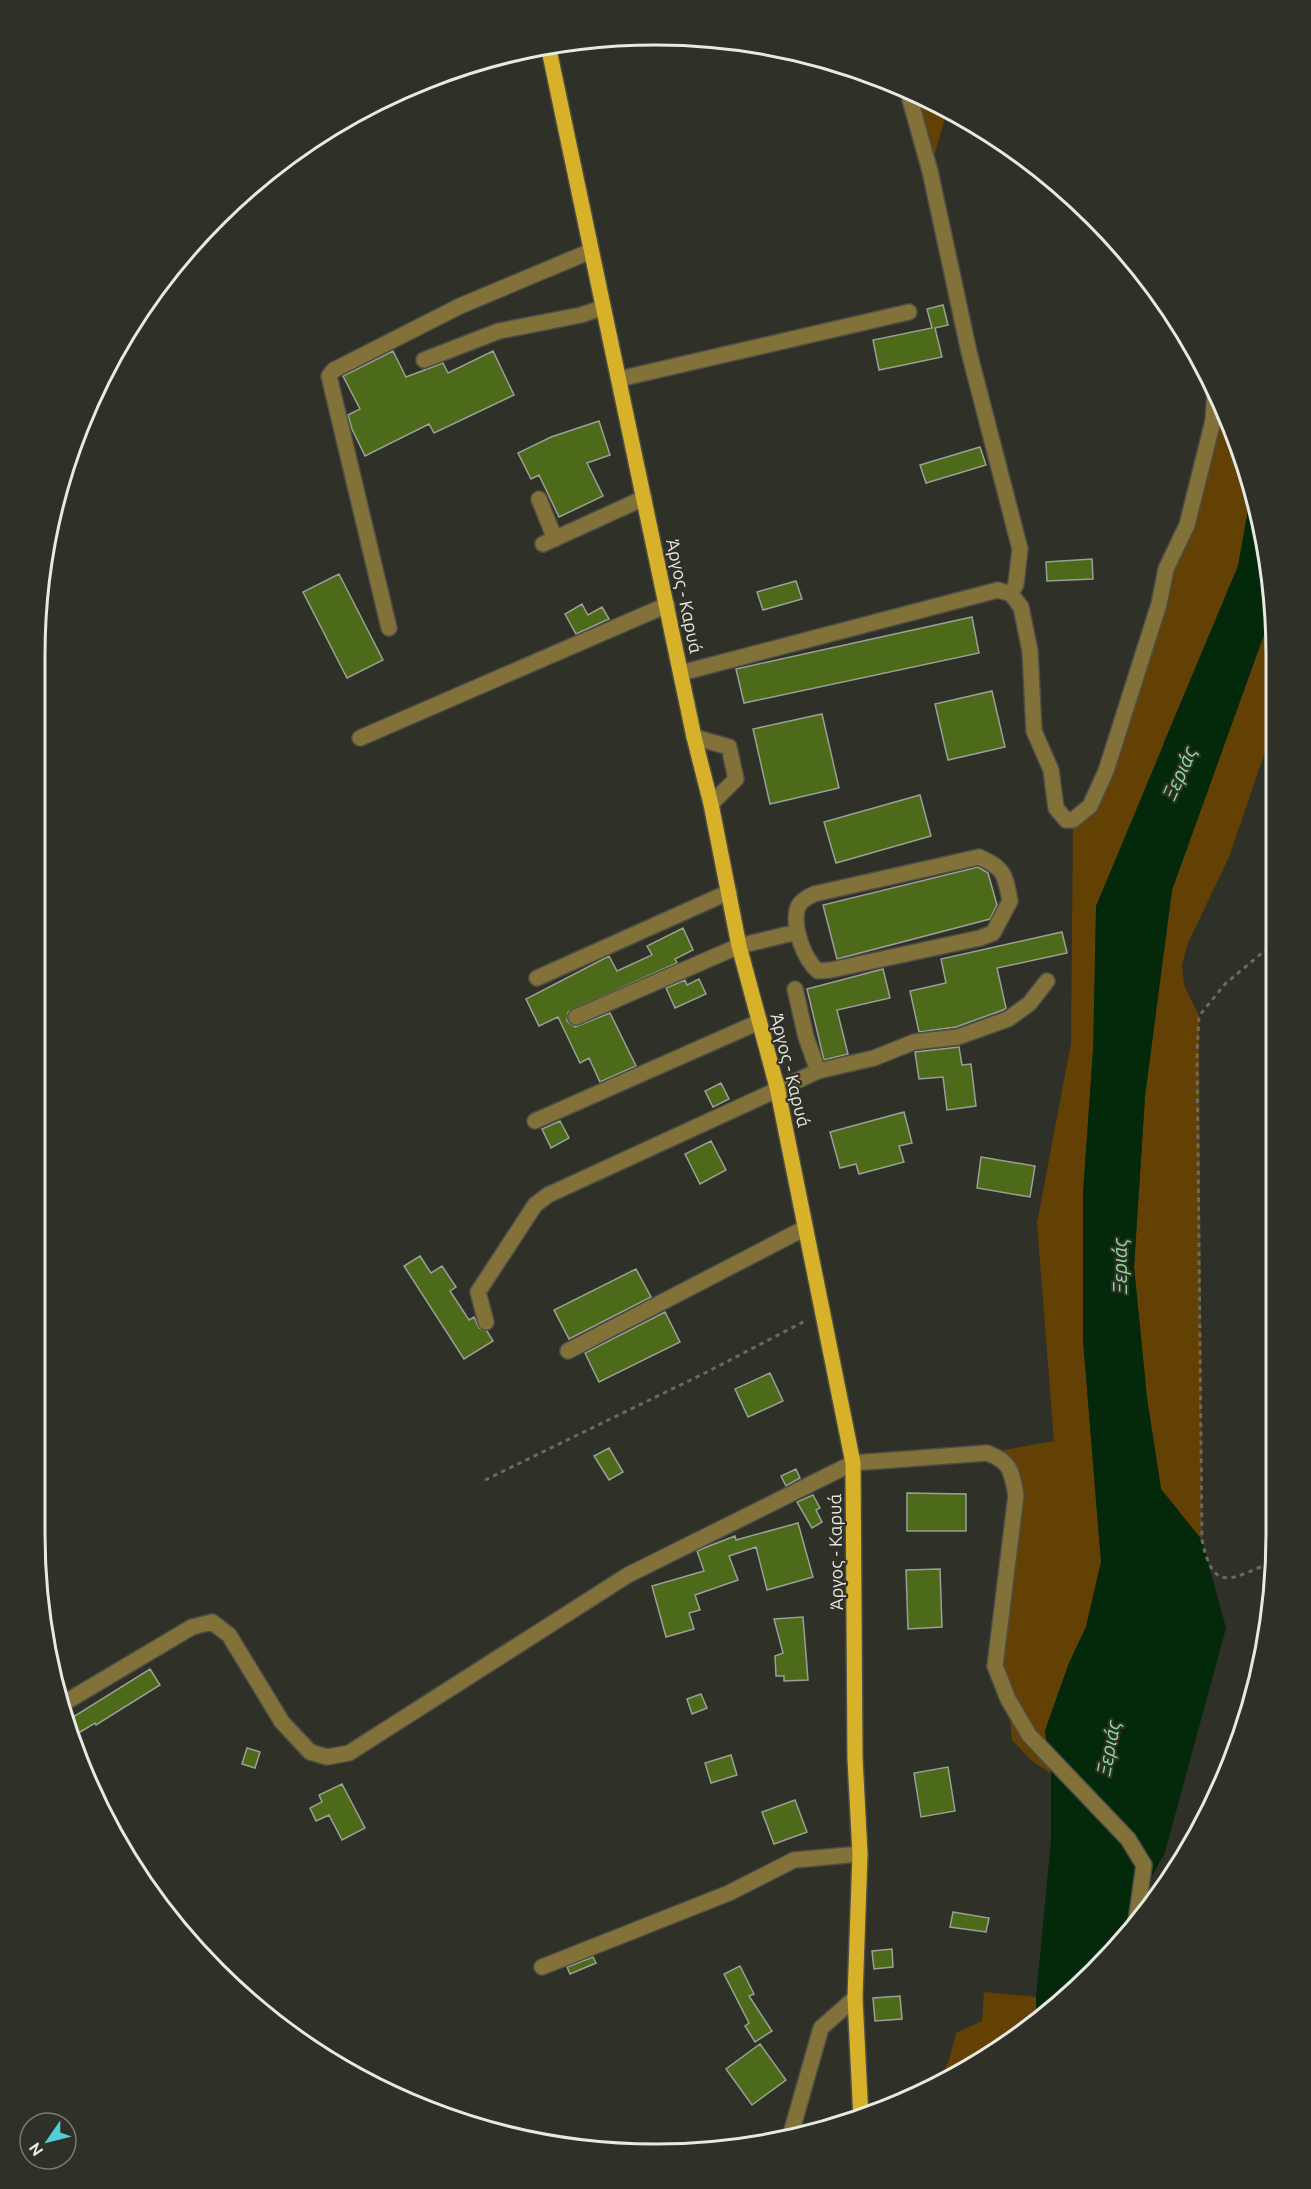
<svg xmlns="http://www.w3.org/2000/svg" width="1311" height="2189" font-family="Ubuntu,sans-serif">
<rect width="100%" height="100%" fill="#2f3028"/>
<path fill="#634004" d="M907 89 947 111 930 171Z
M1215 392 1244 456 1251 493 1238 566 1163 744 1093 1051 1083 1193V1339L1101 1562 1086 1627 1069 1663 1045 1730 1051 1774 1031 1760 1012 1740 1008 1699 995 1666 1012 1473 987 1453 1054 1441 1037 1223 1071 1043 1073 820 1090 806 1187 525Z
M1274 607 1275 723 1229 857 1188 943 1182 965 1184 985 1199 1016 1202 1540 1161 1489 1147 1398 1134 1267 1145 1096 1172 890Z
M984 1992 1036 1997V2024L936 2087 949 2060 956 2033 982 2021Z"/>
<path fill="#03280a" d="M1251 493 1274 607 1172 890 1145 1096 1134 1267 1147 1398 1161 1489 1202 1540 1226 1628 1165 1852 1119 1938C1116 1961 1055 2007 1036 2024V1997L1051 1841V1774L1045 1731 1069 1663 1086 1627 1101 1562 1083 1339V1193L1093 1051 1096 906 1238 566Z"/>
<path fill="#4c6a19" stroke="#9ba097" stroke-width="1.5" d="M943 305 948 325 935 328 942 357 879 370 873 340 932 328 927 309Z
M393 351 406 377 443 363 448 373 493 351 514 395 434 433 429 424 365 456 352 429 348 415 360 409 343 376Z
M599 421 610 455 587 463 603 496 559 517 539 475 531 479 518 453 551 437Z
M980 447 986 465 926 483 920 465Z
M1092 559 1093 579 1047 581 1046 562Z
M339 574 383 660 347 678 303 592Z
M796 581 802 599 763 610 757 592Z
M582 604 588 615 602 607 609 619 576 634 565 614Z
M972 617 979 653 744 703 736 669Z
M992 691 1005 747 948 760 935 704Z
M822 714 839 788 770 804 753 729Z
M920 795 931 836 836 863 824 822Z
M978 867 988 873 997 905 990 919 837 959 823 905Z
M683 928 693 950 675 959 677 963 568 1012 567 1021 575 1027 610 1013 636 1066 600 1082 589 1058 580 1063 558 1017 539 1026 526 999 609 956 617 971 652 955 647 946Z
M1062 932 1067 953 997 968 1006 1008 1003 1010 956 1027 919 1032 910 991 946 983 941 959Z
M883 969 890 998 837 1010 848 1054 824 1060 807 989Z
M699 979 706 994 675 1008 666 988 685 980 687 985Z
M959 1047 962 1065 971 1064 976 1106 947 1110 943 1077 919 1079 915 1052Z
M721 1083 729 1099 713 1107 705 1091Z
M904 1112 912 1143 899 1146 904 1162 859 1174 856 1164 840 1168 830 1132Z
M560 1121 569 1138 551 1148 542 1129Z
M711 1141 726 1170 700 1184 685 1154Z
M981 1157 1035 1166 1030 1197 977 1188Z
M420 1256 431 1273 442 1266 456 1287 450 1291 469 1320 474 1317 479 1328 487 1331 493 1341 464 1359 404 1266Z
M636 1269 651 1297 569 1339 554 1310Z
M665 1312 680 1342 599 1382 585 1353Z
M770 1373 783 1401 748 1417 735 1389Z
M609 1448 623 1472 609 1480 594 1456Z
M796 1469 800 1478 786 1486 781 1476Z
M907 1493 966 1494V1531H907Z
M813 1495 820 1508 816 1510 822 1522 812 1528 797 1502Z
M798 1523 813 1577 767 1590 756 1547 729 1556 738 1580 695 1595 700 1610 689 1613 694 1629 666 1637 652 1586 704 1571 697 1551 709 1546 735 1536 736 1540Z
M940 1569 942 1627 908 1629 906 1570Z
M803 1617 808 1680 784 1681V1676H776L775 1656 783 1653 774 1619Z
M150 1669 160 1685 96 1725 95 1723 70 1738 65 1722Z
M701 1694 707 1708 692 1714 687 1699Z
M247 1748 260 1752 255 1768 242 1764Z
M731 1755 737 1775 711 1783 705 1763Z
M948 1767 955 1811 921 1817 914 1773Z
M342 1784 365 1828 342 1840 329 1815 316 1821 310 1808 322 1802 319 1795Z
M795 1800 807 1832 774 1844 762 1812Z
M953 1912 989 1918 986 1932 950 1927Z
M892 1949 893 1967 874 1969 872 1951Z
M593 1957 596 1963 570 1974 567 1967Z
M740 1966 754 1994 749 1996 772 2031 755 2042 745 2026 749 2023 724 1974Z
M900 1996 902 2019 875 2021 873 1998Z
M760 2044 786 2080 752 2105 726 2069Z"/>
<g fill="none" stroke-linecap="round" stroke-linejoin="round">
<defs>
<path id="minor" d="M907 89 930 171 969 352 1020 549 1016 584 1011 594
M424 360 499 331 581 315 602 308
M619 379 909 312
M539 499 555 539
M543 544 644 498
M389 628 329 376 334 370 460 306 591 251
M681 673 998 590 1011 594 1021 607 1030 651 1034 731 1051 770 1056 808 1066 820H1073L1090 806 1106 771 1159 604 1166 569 1187 525 1213 421 1215 392
M694 737 729 747 736 779 711 804
M360 738 667 605
M979 857C1005 868 1005 875 1010 901L993 933 980 938 831 970 818 971C804 959 793 929 797 910 799 901 807 898 814 894Z
M537 978 729 892
M795 989 806 1037 818 1071
M576 1017 739 946 797 932
M535 1121 759 1022
M486 1322 478 1292 535 1205 548 1195 818 1071 874 1058 914 1042 958 1037 1008 1019 1029 1004 1047 981
M568 1351 805 1228
M64 1703 192 1627 212 1622 229 1635 282 1722 310 1752 327 1757 349 1753 628 1575 853 1463 987 1453C1011 1462 1011 1470 1016 1495L995 1666 1008 1699 1029 1735 1128 1839 1144 1865 1136 1922
M542 1967 729 1893 794 1860 860 1854
M790 2137 821 2028 855 1998"/>
<path id="major" d="M548 45 694 737 711 804 739 946 777 1087 853 1463 855 1758 860 1854 855 1998 861 2119"/>
</defs>
<use href="#minor" stroke="#4d4e46" stroke-width="18"/>
<use href="#major" stroke="#4d4e46" stroke-width="18"/>
<path stroke="#696a63" stroke-width="3" stroke-dasharray="4.5 4.5" stroke-linecap="butt" d="M1275 942 1225 984 1199 1016 1197 1053 1202 1540C1214 1597 1233 1577 1275 1561
M485 1480 705 1373 807 1320"/>
<use href="#minor" stroke="#83713a" stroke-width="15"/>
<use href="#major" stroke="#d8b12b" stroke-width="15"/>
</g>
<g text-anchor="middle" dominant-baseline="central" stroke-width="4.5" stroke-linejoin="round" paint-order="stroke">
<g font-size="18" fill="#e9e9e4" stroke="#2f3028">
<text transform="translate(685 596) rotate(78)">Άργος - Καρυά</text>
<text transform="translate(791 1070) rotate(76)">Άργος - Καρυά</text>
<text transform="translate(835 1552) rotate(-91)">Άργος - Καρυά</text>
</g>
<g font-size="20" font-style="italic" fill="#87e291" stroke="#2f3028">
<text transform="translate(1179 773) rotate(-66)">Ξεριάς</text>
<text transform="translate(1119 1266) rotate(-90)">Ξεριάς</text>
<text transform="translate(1108 1748) rotate(-79)">Ξεριάς</text>
</g>
</g>
<path d="M0 0H1311V2189H0ZM655 45H656A610 610 0 0 1 1266 655V1534A610 610 0 0 1 656 2144H655A610 610 0 0 1 45 1534V655A610 610 0 0 1 655 45Z" fill="#2f3028" fill-rule="evenodd"/>
<path fill="none" stroke="#e9e9e4" stroke-width="3" d="M655 45H656A610 610 0 0 1 1266 655V1534A610 610 0 0 1 656 2144H655A610 610 0 0 1 45 1534V655A610 610 0 0 1 655 45Z"/>
<g transform="translate(48 2141) rotate(235)"><circle r="28" fill="#2f3028" stroke="#797a73" stroke-width="1.5"/>
<path d="M0-4.5L10 22L0 15L-10 22Z" fill="#52ccd5"/>
<text y="-9" font-size="16" font-weight="bold" text-anchor="middle" fill="#e9e9e4">N</text>
</g>
</svg>
